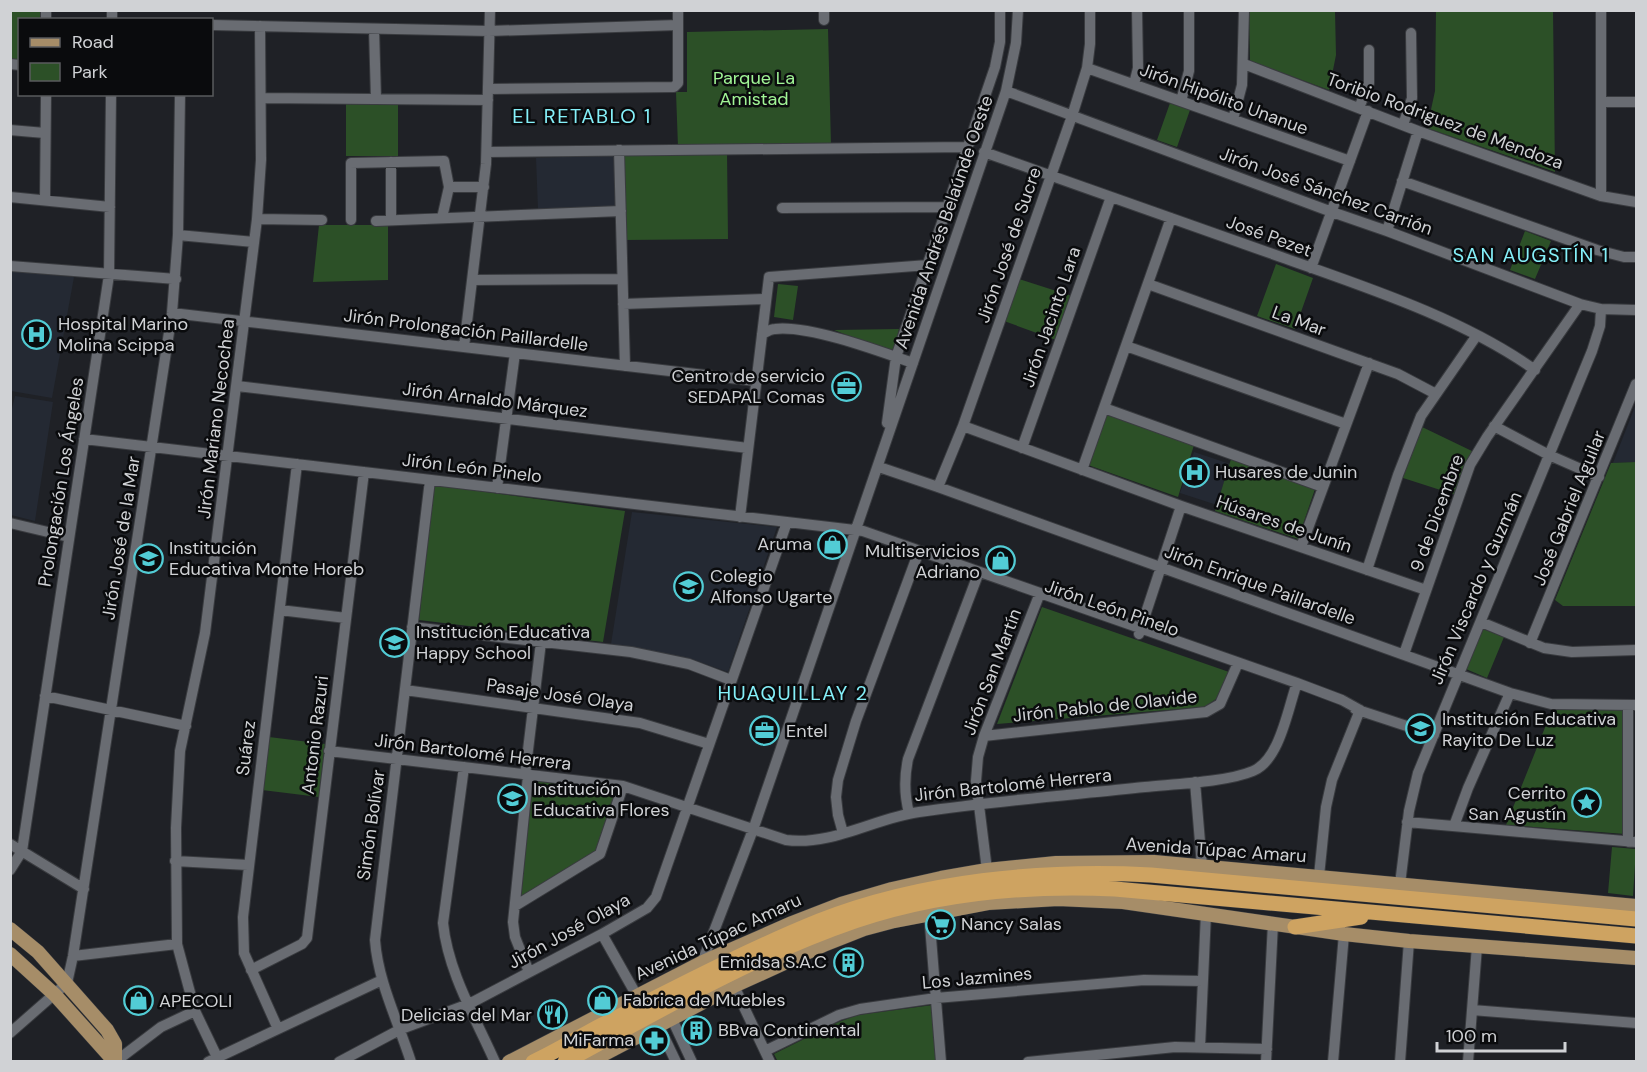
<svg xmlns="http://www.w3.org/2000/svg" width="1647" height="1072" font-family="'DM Sans',sans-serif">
<rect width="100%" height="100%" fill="#1f2126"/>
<path fill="#242933" d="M614 155 616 208 538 210 536 158Z
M11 271 74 277 52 398 11 391Z
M15 396 53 402 35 521 11 515 10 417Z
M1636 404V462L1613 463Z
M1194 452 1230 464 1217 505 1180 493Z
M632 512 777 527 728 672 688 658 611 644Z"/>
<path fill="#2c5027" d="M10 11H41V19L20 20 19 61 11 60Z
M1249 11H1335L1336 55 1329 90 1250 61Z
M1436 11H1553L1555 172 1427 128 1435 91Z
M828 29 831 145 678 147 676 92H687V32Z
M346 103H398V156H346Z
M1170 103 1190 110 1177 147 1157 140Z
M727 151 728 239 624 240 622 152Z
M319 225H388V280L313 282Z
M1525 231 1551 241 1535 279 1510 270Z
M1276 264 1313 278 1295 329 1257 316Z
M1019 279 1072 296 1056 340 1004 321Z
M778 284 798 286 793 320 774 317Z
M899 329 893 353 834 330Z
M1109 414 1194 445 1178 497 1088 465 1105 415Z
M1420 426 1474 452 1456 495 1400 477Z
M1231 459 1315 489 1298 539 1215 511Z
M1636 462V606H1563L1555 600 1611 463Z
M434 485 625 511 603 642 419 620Z
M1042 607 1229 672 1216 699 1204 707 997 724Z
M1483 629 1504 637 1487 678 1466 669Z
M1623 709 1625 834 1506 825 1552 710Z
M269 737 325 744 319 797 262 790Z
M532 779 617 790 598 850 519 899Z
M1612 847 1636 849 1633 896 1608 893Z
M933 1005 937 1061 778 1062 774 1054 836 1023 858 1015Z"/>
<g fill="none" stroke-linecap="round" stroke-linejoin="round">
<defs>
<path id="minor" d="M46 10V20
M824 10V20
M1601 10V196
M112 20V10
M212 25 489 31 678 25
M374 29 376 99
M10 64 20 65
M1244 64 1418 131 1601 196 1636 202
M1087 68 1350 161
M1134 84 1138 68 1137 10
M488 89 674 87 678 83V10
M1006 91 1332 212 1387 231 1580 304 1601 309 1636 310
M261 98 488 100
M1181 101 1189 71V10
M1601 102H1636
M1359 108 1369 83V50
M1233 119 1242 85 1244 10
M1403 125 1412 98 1411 33
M10 130 45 133
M619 150 625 366
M487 152 967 147
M984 152C1083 187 1182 222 1281 257 1365 287 1462 318 1535 370
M391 162V220
M1402 181 1597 250 1624 257H1636
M10 197 110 207
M45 199 46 94
M782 208 947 207
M442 218 449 187H484
M257 219 322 220
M351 220V163L444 161 449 187
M376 221 621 211
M1387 231 1418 131
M178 235 254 242
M10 266 176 279
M1311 268 1368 111
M472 280 622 279
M1148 284 1398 374 1436 394
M623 304 766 299
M172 313 756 381
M762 334C766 332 771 329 775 329 809 325 879 351 913 363
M1126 346 1346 424
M464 347 486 164 490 10
M237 386 748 448
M1104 408 1323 487
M887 423 896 357 995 67 1000 42V10
M963 426 1181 506 1426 590
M1494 426 1549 455 1599 477
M84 439 863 531 1297 683 1342 700 1360 710
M1022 448 1111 197
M879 467 938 487 1510 693 1551 704 1636 705
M1082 470 1171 218
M938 487 963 426 1072 116 1087 68 1090 44V10
M497 488 515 353
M740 517 769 277 928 265
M10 523 69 537
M1301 547 1369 363
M1367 570 1398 475 1421 416 1477 335
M280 610 346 618
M1481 622 1544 648 1572 652 1636 650
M412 627 631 652 689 664 731 680
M1139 634 1181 506
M1530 643 1636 384
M1404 654 1470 465 1487 437 1580 304
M405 690 640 723 709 744
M45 696 186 726
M1628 705V842
M1355 709 1434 735
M984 736 1206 712 1220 704 1238 663
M329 751 623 786 786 840C832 846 875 818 919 812 994 801 1070 795 1145 787 1175 784 1227 782 1253 771 1280 760 1288 708 1297 683
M464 767 443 923C448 972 475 1017 495 1062
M525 775 541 642
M528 776 513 922 515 937 529 972
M1195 782 1202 866
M909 813C904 794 904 778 908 759L979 572
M1407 822 1636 842
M1454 826 1468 788 1510 693
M843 833 838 815 836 797 838 780 856 721 919 551
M10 844 84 889
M175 861 248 865
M10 870 22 851 109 275 111 94
M987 870 976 781 978 757 984 736 1040 593
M1319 876 1326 807 1332 780 1360 710
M1400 884 1409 811 1418 773 1592 351 1600 326 1601 309
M515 906 600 854 623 786
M929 913 941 1062
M602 934 637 996
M73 956 177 944
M701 965 754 827 1006 91 1016 43 1018 10
M251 970 302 944 307 938 364 472
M734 986 770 1062
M1472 1010 1636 1023
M671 1014V1017L692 1062
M656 1020 676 1062
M278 1029 244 953 243 917 297 464
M10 1033 67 983 73 956 172 313 178 235 180 94
M1200 1047 1206 913
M765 1051 839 1015 860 1009 936 998 1144 980 1203 981
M217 1057 195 1011 177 944 176 828 180 751 205 633 257 219 261 160 260 26
M115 1062 161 1027 195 1011
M208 1062 382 980
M339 1062 401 1029 469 1004 602 934 647 908 656 897 787 522
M411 1062C398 1021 378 982 375 940L430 480
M1028 1062 1175 1047 1267 1049
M1266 1062 1273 923
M1333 1062 1344 934
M1400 1062 1409 941
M1468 1062 1477 946"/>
<path id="major" d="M10 929 38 952 107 1030 115 1044V1062
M10 954 55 995 115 1062
M509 1062 703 962 792 923 841 904 892 889 941 878 987 870 1056 863 1154 862 1636 906
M589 1062 734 986 826 944 864 929 894 921 988 903 1058 899 1123 902 1344 934 1409 941 1636 958"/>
<path id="highway" d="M1295 927 1361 917
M533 1062C557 1051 579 1037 602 1025 673 989 745 951 819 921 921 881 1042 869 1151 875L1636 919
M565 1062C659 1011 753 956 855 921 938 893 1028 885 1115 889L1636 936"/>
</defs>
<use href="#minor" stroke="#393b3f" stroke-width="12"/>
<use href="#major" stroke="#393b3f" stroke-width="15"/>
<use href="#highway" stroke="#393b3f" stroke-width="16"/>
<use href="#minor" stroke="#696c72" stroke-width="10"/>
<use href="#major" stroke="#a68d68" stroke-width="14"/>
<use href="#highway" stroke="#cea361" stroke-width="15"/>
</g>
<defs>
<symbol id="hospital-ring" viewBox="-11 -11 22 22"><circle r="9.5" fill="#0a0b0d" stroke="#52ccd5" stroke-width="1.5"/><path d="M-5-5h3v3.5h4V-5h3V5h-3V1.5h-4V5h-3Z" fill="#52ccd5"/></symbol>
<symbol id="office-ring" viewBox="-11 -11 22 22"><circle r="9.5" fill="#0a0b0d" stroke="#52ccd5" stroke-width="1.5"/><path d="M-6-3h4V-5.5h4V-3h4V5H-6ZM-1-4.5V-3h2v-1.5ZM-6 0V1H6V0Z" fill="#52ccd5"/></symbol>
<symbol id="shop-ring" viewBox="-11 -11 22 22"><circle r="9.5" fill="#0a0b0d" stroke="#52ccd5" stroke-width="1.5"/><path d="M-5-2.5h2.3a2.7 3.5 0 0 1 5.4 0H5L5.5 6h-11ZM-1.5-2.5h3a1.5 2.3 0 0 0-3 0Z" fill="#52ccd5"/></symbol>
<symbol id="school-ring" viewBox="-11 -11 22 22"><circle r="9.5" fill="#0a0b0d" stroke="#52ccd5" stroke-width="1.5"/><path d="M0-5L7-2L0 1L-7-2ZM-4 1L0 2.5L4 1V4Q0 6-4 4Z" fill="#52ccd5"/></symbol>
<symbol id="sight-ring" viewBox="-11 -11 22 22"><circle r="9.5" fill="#0a0b0d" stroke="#52ccd5" stroke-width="1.5"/><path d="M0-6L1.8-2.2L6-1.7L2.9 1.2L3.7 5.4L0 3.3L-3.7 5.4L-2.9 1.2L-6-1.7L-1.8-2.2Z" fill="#52ccd5"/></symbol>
<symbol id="supermarket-ring" viewBox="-11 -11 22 22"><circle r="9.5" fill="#0a0b0d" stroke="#52ccd5" stroke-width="1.5"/><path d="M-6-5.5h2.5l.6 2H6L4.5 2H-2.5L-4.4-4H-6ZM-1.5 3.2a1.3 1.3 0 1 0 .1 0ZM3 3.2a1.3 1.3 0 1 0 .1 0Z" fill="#52ccd5"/></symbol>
<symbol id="building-ring" viewBox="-11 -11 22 22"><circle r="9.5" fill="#0a0b0d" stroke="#52ccd5" stroke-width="1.5"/><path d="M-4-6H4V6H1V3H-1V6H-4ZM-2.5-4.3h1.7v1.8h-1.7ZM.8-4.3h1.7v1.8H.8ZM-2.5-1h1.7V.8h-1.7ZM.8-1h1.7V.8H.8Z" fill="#52ccd5"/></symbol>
<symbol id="restaurant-ring" viewBox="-11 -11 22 22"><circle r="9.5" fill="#0a0b0d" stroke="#52ccd5" stroke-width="1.5"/><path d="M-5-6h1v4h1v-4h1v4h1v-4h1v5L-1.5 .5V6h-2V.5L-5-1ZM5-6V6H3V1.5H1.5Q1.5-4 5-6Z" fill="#52ccd5"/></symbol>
<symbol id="pharmacy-ring" viewBox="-11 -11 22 22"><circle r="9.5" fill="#0a0b0d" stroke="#52ccd5" stroke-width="1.5"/><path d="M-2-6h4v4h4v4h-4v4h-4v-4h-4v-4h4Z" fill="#52ccd5"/></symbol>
</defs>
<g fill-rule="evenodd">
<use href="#hospital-ring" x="20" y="318" width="33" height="33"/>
<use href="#office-ring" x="830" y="370" width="33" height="33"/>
<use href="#hospital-ring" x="1178" y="456" width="33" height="33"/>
<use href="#shop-ring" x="816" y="528" width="33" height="33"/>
<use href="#school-ring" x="132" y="542" width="33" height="33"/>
<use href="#shop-ring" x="984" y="544" width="33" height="33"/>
<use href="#school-ring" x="672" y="570" width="33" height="33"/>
<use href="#school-ring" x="378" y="626" width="33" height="33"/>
<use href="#school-ring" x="1404" y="712" width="33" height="33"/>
<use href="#office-ring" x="748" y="714" width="33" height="33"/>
<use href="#school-ring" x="496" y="782" width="33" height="33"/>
<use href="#sight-ring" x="1570" y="786" width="33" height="33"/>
<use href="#supermarket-ring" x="924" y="908" width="33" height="33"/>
<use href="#building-ring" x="832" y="946" width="33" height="33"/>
<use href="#shop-ring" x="586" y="984" width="33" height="33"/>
<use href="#shop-ring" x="122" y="984" width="33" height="33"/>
<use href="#restaurant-ring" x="536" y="998" width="33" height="33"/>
<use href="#building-ring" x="680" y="1014" width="33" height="33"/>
<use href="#pharmacy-ring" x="638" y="1024" width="33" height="33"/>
</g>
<g text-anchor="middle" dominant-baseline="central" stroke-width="5" stroke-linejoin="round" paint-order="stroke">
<g font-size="18" fill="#a1f596" stroke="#0a0b0d">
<text x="754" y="78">Parque La<tspan x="754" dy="21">Amistad</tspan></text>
</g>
<g font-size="18" fill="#d0d2d5" stroke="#0a0b0d">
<text transform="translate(1224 99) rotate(20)">Jirón Hipólito Unanue</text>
<text transform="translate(1445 121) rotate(20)">Toribio Rodriguez de Mendoza</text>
<text transform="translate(1326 191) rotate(20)">Jirón José Sánchez Carrión</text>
<text transform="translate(944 222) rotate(-71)">Avenida Andrés Belaúnde Oeste</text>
<text transform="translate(1269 236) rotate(20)">José Pezet</text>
<text transform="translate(1009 245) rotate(-71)">Jirón José de Sucre</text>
<text transform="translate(1051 317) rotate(-71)">Jirón Jacinto Lara</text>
<text transform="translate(1299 321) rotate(20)">La Mar</text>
<text transform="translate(466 330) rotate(7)">Jirón Prolongación Paillardelle</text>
<text transform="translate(495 400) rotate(7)">Jirón Arnaldo Márquez</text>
<text transform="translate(216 419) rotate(-83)">Jirón Mariano Necochea</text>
<text transform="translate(472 468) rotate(7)">Jirón León Pinelo</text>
<text transform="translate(61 482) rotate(-81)">Prolongación Los Ángeles</text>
<text transform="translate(1569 508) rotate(-68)">José Gabriel Aguilar</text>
<text transform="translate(1437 513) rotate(-70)">9 de Dicembre</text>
<text transform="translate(1284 524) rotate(19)">Húsares de Junín</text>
<text transform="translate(121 538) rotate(-81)">Jirón José de la Mar</text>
<text transform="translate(1260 585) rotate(20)">Jirón Enrique Paillardelle</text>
<text transform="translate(1476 588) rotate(-67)">Jirón Viscardo y Guzmán</text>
<text transform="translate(1112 608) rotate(19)">Jirón León Pinelo</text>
<text transform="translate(992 672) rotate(-69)">Jirón San Martín</text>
<text transform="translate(560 695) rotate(8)">Pasaje José Olaya</text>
<text transform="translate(1105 706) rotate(-6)">Jirón Pablo de Olavide</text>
<text transform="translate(315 735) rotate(-83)">Antonio Razuri</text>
<text transform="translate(246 748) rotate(-83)">Suárez</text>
<text transform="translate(473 752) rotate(7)">Jirón Bartolomé Herrera</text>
<text transform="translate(1013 785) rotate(-6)">Jirón Bartolomé Herrera</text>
<text transform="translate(371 825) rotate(-82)">Simón Bolívar</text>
<text transform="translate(1216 850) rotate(4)">Avenida Túpac Amaru</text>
<text transform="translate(569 931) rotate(-29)">Jirón José Olaya</text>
<text transform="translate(718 937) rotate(-25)">Avenida Túpac Amaru</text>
<text transform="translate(977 978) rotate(-5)">Los Jazmines</text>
</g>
<g font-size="18" fill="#d0d2d5" stroke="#0a0b0d" text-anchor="start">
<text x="58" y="324">Hospital Marino<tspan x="58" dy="21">Molina Scippa</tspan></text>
<text x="825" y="376" text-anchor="end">Centro de servicio<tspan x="825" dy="21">SEDAPAL Comas</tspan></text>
<text x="1215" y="472">Husares de Junin</text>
<text x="812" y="544" text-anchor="end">Aruma</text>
<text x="169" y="548">Institución<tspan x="169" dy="21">Educativa Monte Horeb</tspan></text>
<text x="980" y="551" text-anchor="end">Multiservicios<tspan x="980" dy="21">Adriano</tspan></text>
<text x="710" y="576">Colegio<tspan x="710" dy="21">Alfonso Ugarte</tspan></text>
<text x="416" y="632">Institución Educativa<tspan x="416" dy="21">Happy School</tspan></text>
<text x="1442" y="719">Institución Educativa<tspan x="1442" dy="21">Rayito De Luz</tspan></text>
<text x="786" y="731">Entel</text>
<text x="533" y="789">Institución<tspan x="533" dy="21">Educativa Flores</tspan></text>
<text x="1566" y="793" text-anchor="end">Cerrito<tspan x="1566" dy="21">San Agustín</tspan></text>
<text x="961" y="924">Nancy Salas</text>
<text x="827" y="962" text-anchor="end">Emidsa S.A.C</text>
<text x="623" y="1000">Fabrica de Muebles</text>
<text x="159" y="1001">APECOLI</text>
<text x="532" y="1015" text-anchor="end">Delicias del Mar</text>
<text x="718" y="1030">BBva Continental</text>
<text x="634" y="1040" text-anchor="end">MiFarma</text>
</g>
<g font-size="20" letter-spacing="1.5" fill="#85f0f9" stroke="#0a0b0d">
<text x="582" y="116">EL RETABLO 1</text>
<text x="1531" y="255">SAN AUGSTÍN 1</text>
<text x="793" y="693">HUAQUILLAY 2</text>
</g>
</g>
<rect width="1647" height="1072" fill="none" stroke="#d0d2d5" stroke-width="24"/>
<rect x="18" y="18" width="195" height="78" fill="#0a0b0d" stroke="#595b5d" stroke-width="1.5"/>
<rect x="30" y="38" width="30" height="9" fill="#a68d68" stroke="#595b5d" stroke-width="1.5"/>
<text x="72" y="48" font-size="18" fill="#d0d2d5">Road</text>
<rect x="30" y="63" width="30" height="18" fill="#2c5027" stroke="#595b5d" stroke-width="1.5"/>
<text x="72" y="78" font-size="18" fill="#d0d2d5">Park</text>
<path d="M1437 1042v9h128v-9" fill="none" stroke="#d0d2d5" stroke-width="3"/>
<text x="1446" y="1042" font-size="18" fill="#d0d2d5" stroke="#0a0b0d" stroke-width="4.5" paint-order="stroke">100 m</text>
</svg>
